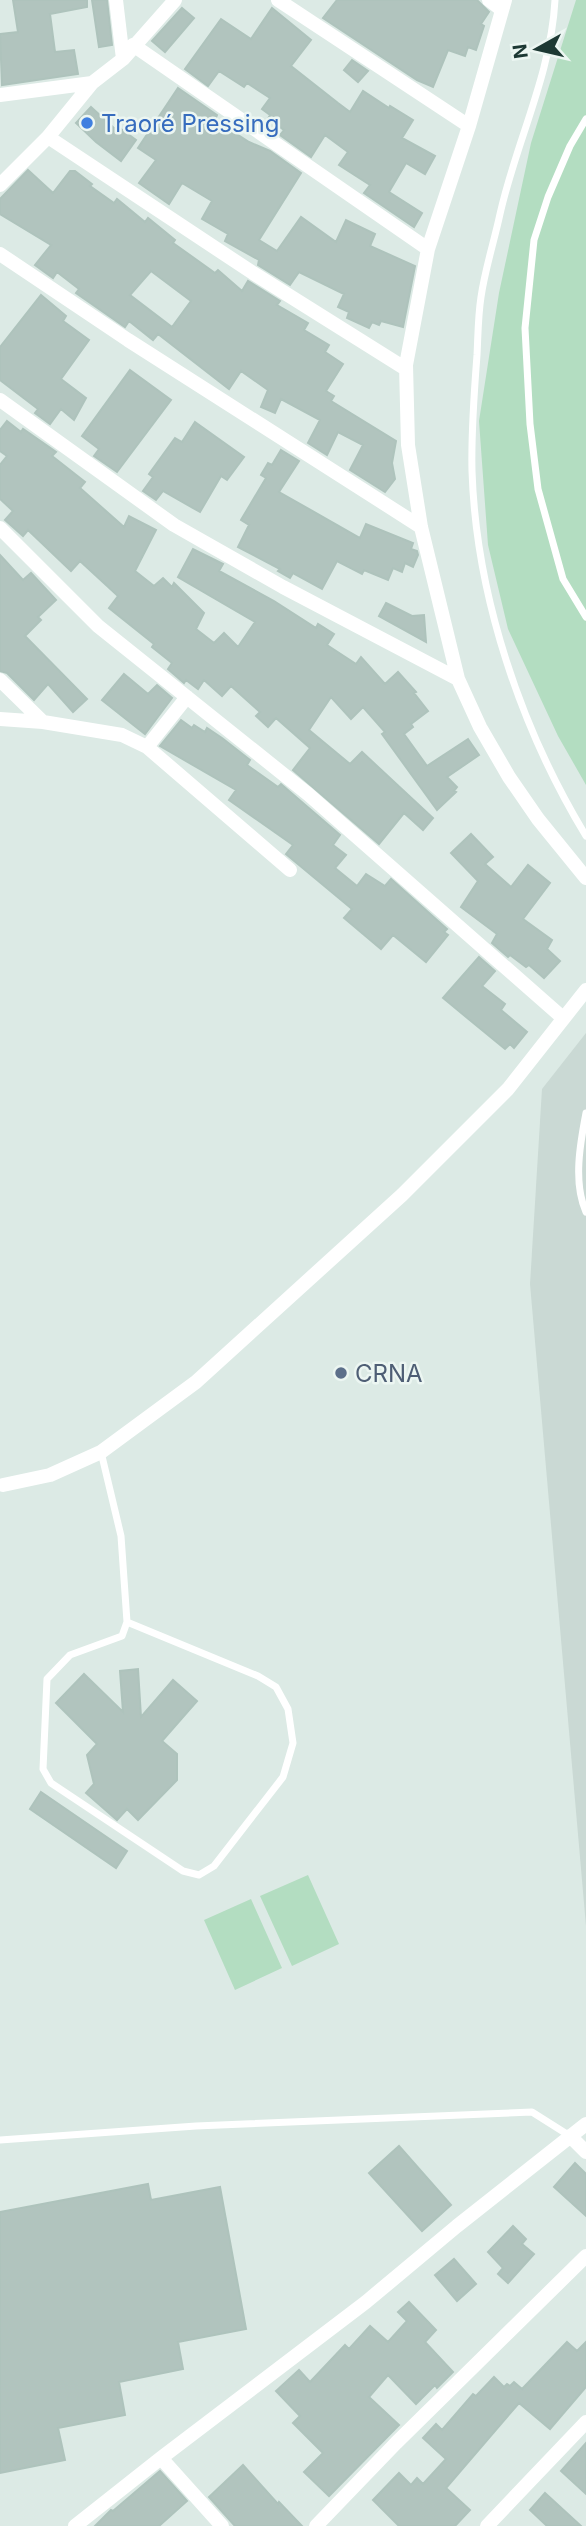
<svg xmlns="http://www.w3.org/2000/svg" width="586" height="2526" font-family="Inter,sans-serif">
<rect width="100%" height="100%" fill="#dceae5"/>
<path fill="#cad9d4" d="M586 1033V1926L530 1284 542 1089Z"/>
<path fill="#b3ddc1" d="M576 0H586V785L558 736 508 629 488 545 479 421 499 293 531 143Z
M308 1875 339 1944 292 1966 260 1896Z
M251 1899 282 1968 235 1990 204 1920Z"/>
<path fill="#b1c4be" stroke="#aec3bc" stroke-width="2" fill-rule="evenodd" d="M13 0H87V7L50 14 55 52 74 50 78 74 2 85 0 34 18 32Z
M92 0H107L112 45 99 47Z
M337 0H477L489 12 481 24 484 26 476 50 468 47 465 56 448 50 433 87 417 80 323 18Z
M182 8 194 18 165 52 152 41Z
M272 8 311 40 291 66 338 103 350 112 363 91 389 108 390 106 413 120 402 138 435 156 425 174 406 163 389 192 422 213 414 227 364 193 370 185 339 165 348 152 325 135 311 157 280 135 284 130 268 119 270 115 262 109 270 98 247 83 244 87 219 71 208 86 185 69 221 19 251 39Z
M352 60 368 71 358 82 344 70Z
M178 88 217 115 215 120 249 142 270 151 301 173 259 240 277 251 301 217 336 242 346 220 375 234 370 246 415 266 403 327 381 321 379 325 372 322 369 328 347 318 349 312 338 307 344 294 299 272 290 285 258 265 259 260 225 241 228 234 202 219 212 201 182 183 169 204 139 183 156 160 138 148Z
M91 107 115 129 117 126 136 140 121 161 96 142 76 123Z
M28 170 53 193 70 171H75L92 184 90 186 114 203 117 199 145 222 148 218 175 240 173 243 215 273 218 270 242 291 248 281 280 301 277 305 308 323 304 330 329 345 325 352 343 364 326 391 334 396 331 401 396 441 392 463 395 479 385 492 350 470 363 445 338 432 327 455 308 443 320 420 281 399 275 413 261 407 268 390 241 371 229 389 158 334 153 340 129 321 125 327 76 293 79 289 57 272 53 278 35 265 51 245 0 214V199ZM151 271 191 301 172 327 130 295Z
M41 295 66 316 63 321 89 340 61 379 86 398 74 420 61 409 50 424 35 413 38 409 0 380V347Z
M130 370 171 400 117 472 94 456 99 449 82 436Z
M7 421 21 432 23 429 56 452 52 456 85 482 80 488 124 527 129 516 156 530 135 571 154 586 163 578 172 587 174 583 204 613 196 629 214 643 224 633 238 647 255 622 178 577 193 549 223 564 219 571 274 601 316 628 318 624 334 634 327 645 356 664 361 657 385 684 398 672 416 692 414 693 428 711 411 724 413 727 404 734 427 766 468 739 479 755 447 777 457 787 454 791 456 792 437 810 382 734 385 732 363 707 351 719 331 697 309 730 350 764 362 752 433 818 423 830 404 813 379 844 293 770 310 748 276 718 268 727 256 716 260 712 231 686 222 696 204 680 198 689 186 680 184 683 168 669 172 663 152 647 154 644 109 608 118 596 80 561 71 571 28 530 23 536 5 520 13 511 0 499V465L7 456 0 451V430Z
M195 422 244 457 227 480 221 476 200 512 163 491 156 500 143 491 153 477 149 474 175 438 182 442Z
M281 450 299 461 279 492 360 538 366 524 413 543 411 549 417 551 418 555 413 567 405 563 402 572 393 568 388 580 364 570 362 574 337 561 322 589 293 573 290 578 278 571 280 569 238 547 249 525 241 520 266 478 261 475 268 463 272 465Z
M0 555 23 580 31 573 56 600 38 617 41 620 25 636 87 699 73 712 48 684 34 700 7 673 0 671Z
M386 603 412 616 424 615 426 642 379 616Z
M124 674 148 694 157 685 172 698 145 734 102 700Z
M181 720 192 728 194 725 205 732 207 728 222 738 250 760 247 765 278 787 281 784 340 835 333 845 346 855 335 868 357 886 366 874 385 886 391 879 447 929 444 932 448 935 426 962 393 935 381 949 344 918 352 909 286 854 293 845 229 800 236 790 160 746Z
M471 834 493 857 485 864 511 887 528 865 550 883 523 919 552 940 547 949 560 961 544 978 529 965 526 967 510 955 508 957 492 943 497 934 461 907 478 881 451 853Z
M479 957 495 971 482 986 505 1004 501 1010 527 1032 514 1048 510 1044 505 1049 443 998Z
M138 1669 141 1717 173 1680 197 1701 162 1741 177 1754V1780L138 1820 127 1809 117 1820 86 1793 94 1784 87 1755 97 1744 56 1703 84 1674 123 1712 120 1671Z
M41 1792 127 1851 116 1868 30 1809Z
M399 2146 451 2205 422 2231 369 2173Z
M575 2163 586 2174V2216L554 2187Z
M148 2184 151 2200 220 2187 246 2329 178 2342 183 2369 119 2382 125 2415 58 2428 65 2460 0 2473V2212Z
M513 2226 526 2239 522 2244 534 2254 508 2283 498 2274 503 2268 488 2252Z
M454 2259 476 2284 457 2301 435 2275Z
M409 2302 436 2330 425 2342 453 2372 437 2388 435 2385 416 2404 388 2375 369 2397 399 2425 329 2496 304 2472 323 2453 293 2423 300 2416 276 2391 299 2370 310 2382 345 2345 349 2349 370 2326 388 2342 407 2321 398 2312Z
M567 2342 577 2351 586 2342V2387L550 2429 519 2403 446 2488 470 2510 455 2526H399L373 2500 399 2473 411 2485 417 2478 423 2484 446 2459 423 2438 436 2424 442 2430 473 2394 476 2396 494 2377 504 2387 507 2384 510 2386 514 2382 522 2389Z
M586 2443V2494L561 2471Z
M243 2465 278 2504 279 2502 302 2526H235L209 2497Z
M160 2471 187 2501 159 2526H95L111 2510 113 2511Z
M545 2493 581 2526H547L530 2510Z"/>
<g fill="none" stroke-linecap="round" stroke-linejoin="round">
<path stroke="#fff" stroke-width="7" d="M555 0C551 75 516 142 500 214 494 242 485 269 481 297 478 316 478 336 477 355 474 394 471 432 472 471 476 596 521 729 586 836
M586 119 570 146 548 197 534 240 525 328 530 424 538 489 563 579 586 617
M586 1113C580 1144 573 1183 586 1212
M101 1452 121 1536 127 1622 122 1636 70 1655 47 1679 43 1769 51 1783 183 1871 199 1875 214 1866 283 1777 293 1743 288 1709 276 1687 258 1676 127 1622
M0 2140 196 2126 532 2112 570 2136"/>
<path stroke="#fff" stroke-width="14" d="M116 0 123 59
M278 0 469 126
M489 0 502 10
M505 0 469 126 428 249 406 365 408 445 421 527 458 679 480 727 509 777 538 819 586 878
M133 45 428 249
M0 95 92 83
M48 137 253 273 406 369
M0 185 48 137 92 83 123 59 175 0
M0 254 128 340 421 527
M0 400 174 525 283 587 458 679
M0 528 98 626 308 794 563 1018
M0 680 43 722
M0 719 43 722 122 735 147 747 290 870
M147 747 187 697
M3 1485 50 1475 101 1452 196 1382 402 1195 508 1089 586 990
M570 2136 586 2152
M161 2458 222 2526
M75 2526 161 2458 366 2302 457 2226 586 2124
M316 2526 396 2443 586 2256
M487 2526 586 2422"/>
</g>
<circle fill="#3f7fe0" stroke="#ecf6f2" stroke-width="2.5" cx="87" cy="123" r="7"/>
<circle fill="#5c6f8a" stroke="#ecf6f2" stroke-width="2.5" cx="341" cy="1373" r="7"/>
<g text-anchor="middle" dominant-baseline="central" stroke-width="5" stroke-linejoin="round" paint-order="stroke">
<g font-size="24" fill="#366cbe" stroke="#ecf6f2" text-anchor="start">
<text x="101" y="123">Traoré Pressing</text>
</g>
<g font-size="24" fill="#4e5e75" stroke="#ecf6f2" text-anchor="start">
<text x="355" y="1373">CRNA</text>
</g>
</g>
<g transform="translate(537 49) rotate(262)" stroke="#ecf6f2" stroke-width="5" paint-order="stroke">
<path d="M0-5L12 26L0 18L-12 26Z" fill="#1d3934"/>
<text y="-10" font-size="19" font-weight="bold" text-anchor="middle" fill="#1d3934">N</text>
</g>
</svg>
